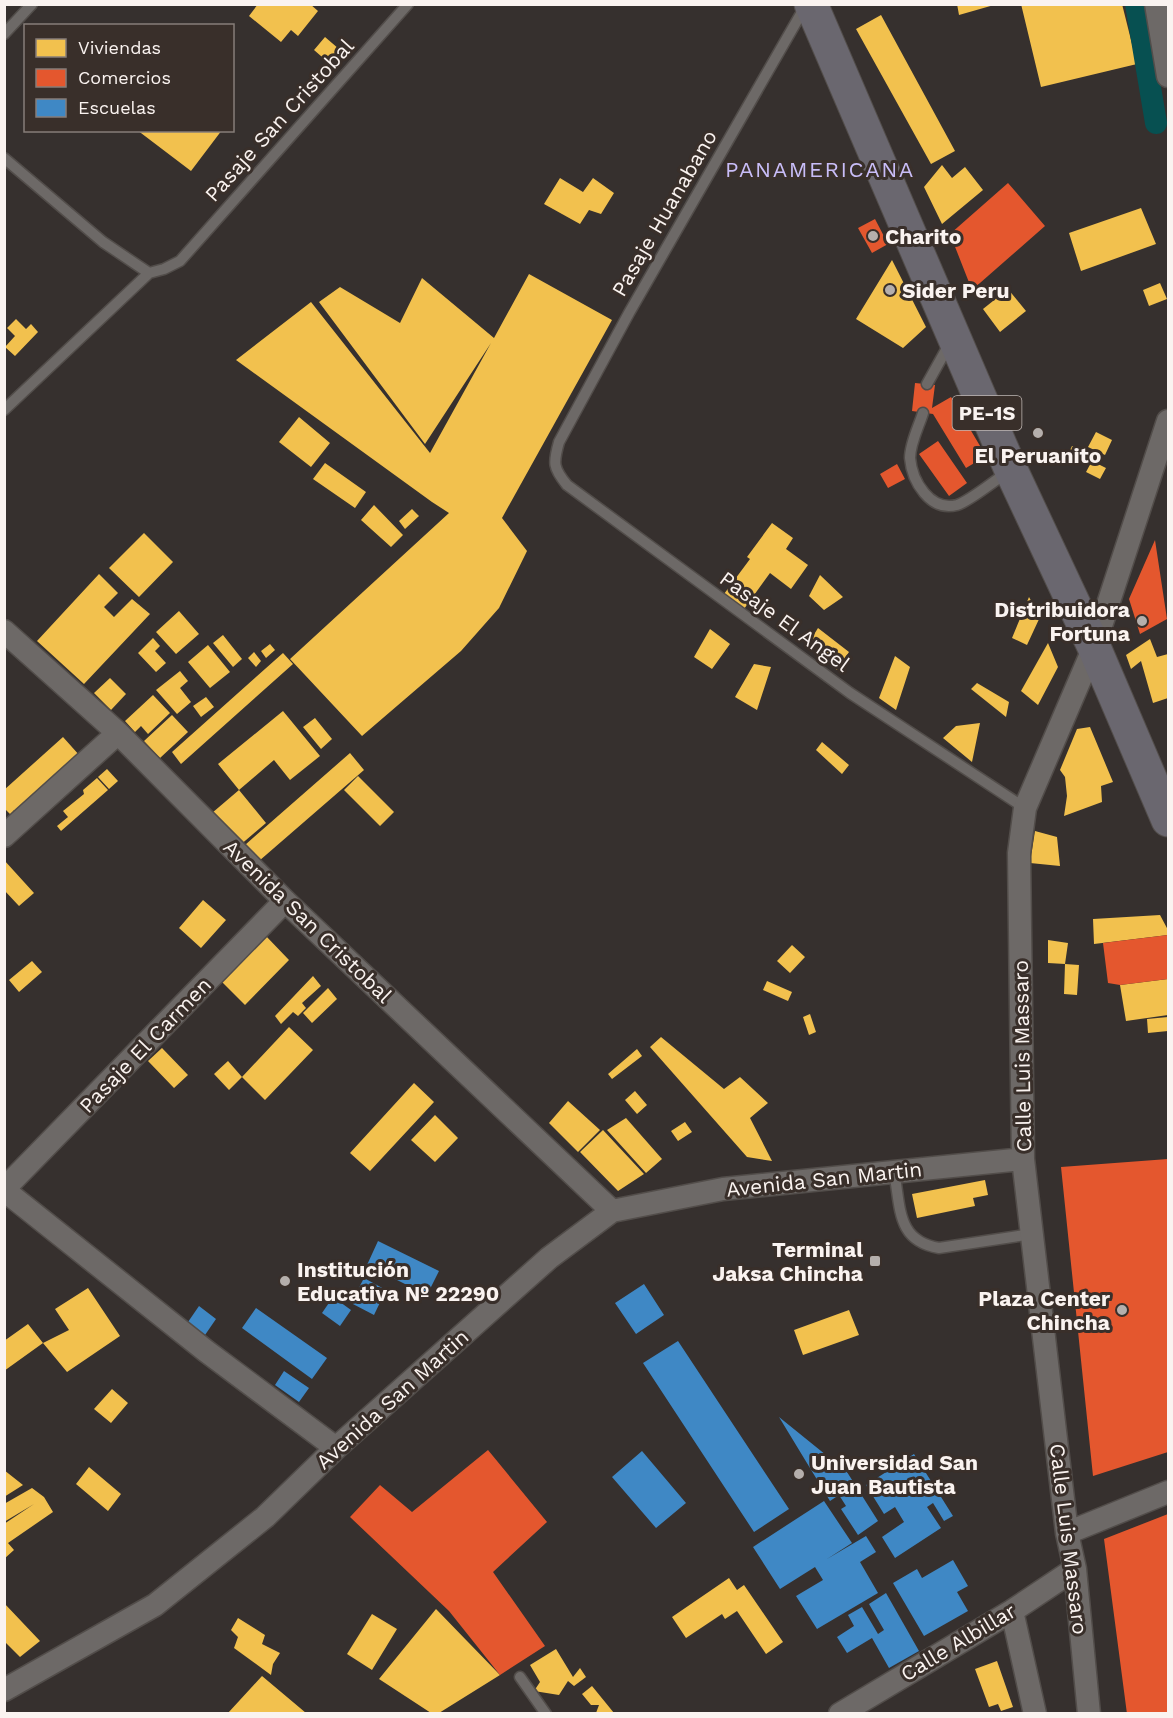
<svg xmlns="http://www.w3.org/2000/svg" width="1173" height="1718" font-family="'Work Sans',sans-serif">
<rect width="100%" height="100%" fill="#36302e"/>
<path fill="#f2c14e" d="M258 4H310L318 11 298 36 291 30 281 42 249 16Z
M957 4H994V5L959 15Z
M1021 4H1122L1137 64 1041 87Z
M881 15 955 151 931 164 856 29Z
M325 37 339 49 329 63 314 50Z
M137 130H222L191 171Z
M942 165 952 178 965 167 983 190 942 224 924 187Z
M560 178 583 192 593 178 614 193 601 214 589 210 580 224 544 204Z
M1141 208 1156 244 1081 271 1069 233Z
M892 260 926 327 903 348 856 319Z
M529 274 612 320 502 518 527 551 499 608 461 651 362 736 290 659 449 513 432 502 236 360 311 302 430 453 491 343 425 444 319 302 340 287 400 323 422 278 494 338Z
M1160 283 1167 299 1149 306 1143 290Z
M1008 289 1026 311 1000 332 983 309Z
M16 319 26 329 31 324 38 332 15 356 5 347 15 336 7 328Z
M299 417 330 443 311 467 279 442Z
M1096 432 1112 440 1105 455 1088 447Z
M1072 446 1082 451 1077 461 1067 456Z
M1092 461 1106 468 1100 479 1086 472Z
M325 463 366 492 355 508 313 479Z
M374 505 403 535 391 547 361 520Z
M412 509 419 516 405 529 399 521Z
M772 523 793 538 786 549 808 565 791 589 770 573 744 609 724 594 750 559 747 557Z
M144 533 173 562 139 597 109 568Z
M99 574 118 593 104 607 114 617 132 599 150 614 84 684 37 641Z
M820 575 843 597 824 610 809 596Z
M1029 597 1040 617 1027 645 1012 638Z
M179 611 199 634 176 654 156 632Z
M818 628 849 652 837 670 807 646Z
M710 629 730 644 712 669 694 657Z
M223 635 242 659 233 667 213 643Z
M153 638 160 646 155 651 166 663 156 672 138 653Z
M1150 639 1157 657 1168 654V698L1153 703 1141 661 1131 669 1126 655Z
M1048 643 1058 667 1038 705 1021 691Z
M270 644 275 650 266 658 261 651Z
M208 645 230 672 210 688 188 662Z
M254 652 261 661 256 667 248 658Z
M283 653 293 664 181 764 172 752Z
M895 656 910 667 896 710 879 698Z
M754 664 771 667 757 710 735 697Z
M180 671 188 681 180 688 191 702 177 714 156 690Z
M110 678 126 694 111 710 94 693Z
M977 683 1009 702 1006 717 971 689Z
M153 695 170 713 148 734 141 726 135 732 125 721Z
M206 697 214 707 201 717 193 706Z
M283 711 320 756 290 780 274 760 239 790 218 764Z
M172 715 188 732 160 758 144 741Z
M315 718 332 739 321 749 303 727Z
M980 723 972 762 943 738 956 726Z
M1090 727 1113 782 1101 786 1102 802 1064 816 1067 796 1065 777 1060 770 1077 729Z
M63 737 80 756 17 814 14 810 11 815 4 808V790Z
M822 742 849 765 842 774 816 750Z
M350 753 364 770 259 861 245 845Z
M107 769 118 781 109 789 98 777Z
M358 776 394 812 380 826 344 790Z
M97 778 108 790 61 831 57 826 68 817 63 811 84 794 83 790Z
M239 790 266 823 239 846 212 813Z
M1035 831 1057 837 1060 866 1030 863Z
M4 860 34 893 19 906 4 890Z
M203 900 226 920 201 948 179 928Z
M1160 915 1168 930V935L1094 944 1093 919Z
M265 935 289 960 245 1005 220 980Z
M1048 940 1068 943 1065 964 1048 963Z
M792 945 805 957 790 973 777 961Z
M32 961 42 972 19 992 9 980Z
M1065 964 1079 965 1077 995 1064 994Z
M313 976 321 986 302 1003 306 1008 298 1016 293 1012 281 1024 275 1016Z
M1168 979V1015L1126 1021 1120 985Z
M767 981 792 992 788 1001 763 990Z
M328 988 337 999 312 1023 303 1013Z
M810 1014 816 1032 809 1035 803 1017Z
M1168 1017V1031L1148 1033 1147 1019Z
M289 1027 313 1050 265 1100 242 1077Z
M661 1037 724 1089 740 1077 768 1103 750 1118 772 1161 747 1157 650 1047Z
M162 1048 188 1075 174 1088 148 1061Z
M637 1049 642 1056 612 1079 608 1074Z
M228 1061 242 1077 229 1090 214 1074Z
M414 1083 434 1102 370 1171 350 1153Z
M635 1091 647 1105 637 1114 625 1100Z
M568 1101 600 1130 578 1152 549 1123Z
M435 1115 458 1138 435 1162 411 1140Z
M626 1118 662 1159 646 1173 607 1130Z
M685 1122 692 1132 678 1141 671 1131Z
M603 1130 644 1174 618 1191 580 1152Z
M985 1180 988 1195 973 1198 975 1206 917 1218 912 1194Z
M88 1288 120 1336 67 1372 43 1343 4 1371V1341L28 1324 43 1343 69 1330 55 1309Z
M849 1310 859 1335 803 1355 794 1330Z
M112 1389 128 1403 111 1423 94 1409Z
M89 1467 121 1494 108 1511 76 1484Z
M4 1470 23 1485 4 1497Z
M32 1488 44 1497 53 1512 8 1543 14 1550 4 1559V1524L34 1504 4 1522V1504Z
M729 1578 737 1590 744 1585 783 1642 766 1654 737 1611 725 1619 722 1614 686 1638 672 1617Z
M4 1603 40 1641 20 1657 4 1641Z
M436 1609 500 1675 439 1713H431L379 1679Z
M372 1614 397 1629 372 1670 347 1654Z
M238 1618 265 1635 262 1644 280 1653 273 1664 271 1675 234 1648 238 1637 231 1630Z
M556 1649 573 1677 580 1668 586 1677 574 1686 568 1681 559 1695 534 1691 540 1682 530 1665Z
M997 1661 1013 1707 1001 1711 998 1704 989 1707 975 1669Z
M262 1676 306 1713H228Z
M592 1686 614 1713H596L599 1705H591L582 1694Z"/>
<path fill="#e4572e" d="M1008 183 1045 226 972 290 950 234Z
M875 219 888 244 872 253 858 228Z
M915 383 935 385 932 408 951 397 986 456 966 468 933 414 912 411Z
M938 441 967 483 949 496 919 454Z
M897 464 905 479 888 488 880 474Z
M1155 540 1167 619 1140 634 1129 599Z
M1168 935V979L1120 985 1108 983 1103 943Z
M1168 1159V1452L1093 1476 1061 1167Z
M488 1450 547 1522 493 1572 545 1646 500 1675 449 1611 350 1517 380 1485 412 1512Z
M1168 1514V1714H1127L1104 1539Z"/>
<path fill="#3f88c5" d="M378 1241 439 1271 427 1295 367 1265Z
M364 1278 386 1290 374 1315 351 1303Z
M644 1284 664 1315 636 1334 615 1303Z
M333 1297 351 1310 340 1326 322 1313Z
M199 1306 216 1319 205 1335 188 1322Z
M256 1308 327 1358 312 1379 242 1328Z
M678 1341 789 1509 754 1532 643 1363Z
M284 1371 309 1388 299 1402 275 1385Z
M779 1417 847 1472 878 1521 858 1535 841 1509 846 1506 839 1495 830 1501Z
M642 1451 686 1503 656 1528 612 1477Z
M914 1454 953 1516 944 1521 933 1503 927 1507 941 1528 895 1558 882 1537 904 1522 895 1507 884 1514 866 1485Z
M824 1501 852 1543 827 1559 866 1536 876 1552 860 1562 878 1593 817 1629 796 1596 823 1580 815 1567 780 1589 753 1547Z
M953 1560 968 1586 957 1592 968 1611 924 1636 893 1583 917 1569 922 1578Z
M886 1593 919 1651 889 1668 872 1638 847 1653 837 1637 854 1626 848 1615 862 1607 878 1634 884 1630 869 1604Z"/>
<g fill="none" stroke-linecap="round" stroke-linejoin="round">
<path stroke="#075051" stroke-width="22" d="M1136 4 1156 123"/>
<defs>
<path id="lane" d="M806 5 629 313 559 442C553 463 553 468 567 485L850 693 1025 808
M4 34 32 4
M4 158 103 242 149 273 164 269 180 261 408 4
M927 384 951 341
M4 410 149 273
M923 413C919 426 910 443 910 458 912 481 930 512 957 505 970 501 995 480 1008 472
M894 1172C901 1207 896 1241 939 1248L1032 1234
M520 1677 546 1714"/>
<path id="street" d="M1156 4 1168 76
M4 631 118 733 285 901 612 1211
M4 836 118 733
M4 1189 285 901
M4 1190 206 1351 336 1448
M1067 1533 1168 1492
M1012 1611 1035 1714
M4 1690 155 1605 265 1517 336 1448 549 1258 612 1211 723 1189 1023 1159
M840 1714 1012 1611 1075 1569
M1089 1714 1075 1569 1067 1533 1023 1159 1019 853 1025 808 1094 647 1168 421"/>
<path id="highway" d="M811 4 1011 470 1094 647 1168 820"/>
</defs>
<use href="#lane" stroke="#524d4a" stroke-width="13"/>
<use href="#street" stroke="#524d4a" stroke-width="25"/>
<use href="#highway" stroke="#524d4a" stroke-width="35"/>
<use href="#lane" stroke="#6d6967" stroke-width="10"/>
<use href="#street" stroke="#6d6967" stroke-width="22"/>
<use href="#highway" stroke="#6a676f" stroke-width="33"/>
</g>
<g fill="#b5afac" stroke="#392f2a" stroke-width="2">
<circle cx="873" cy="236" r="6"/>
<circle cx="890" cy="290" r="6"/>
<circle cx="1038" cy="433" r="6"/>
<circle cx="1142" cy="621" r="6"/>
<rect x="869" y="1255" width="12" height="12" rx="3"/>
<circle cx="285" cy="1281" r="6"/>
<circle cx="1122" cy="1310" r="6"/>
<circle cx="799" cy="1474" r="6"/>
</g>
<g text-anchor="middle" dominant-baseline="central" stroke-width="6" stroke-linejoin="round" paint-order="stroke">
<rect fill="#392f2a" stroke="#c0b8b5" stroke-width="1.5" x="952.5" y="396" width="69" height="34" rx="4.5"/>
<g font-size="20" font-weight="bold" fill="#faf3f0">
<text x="987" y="413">PE-1S</text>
</g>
<g font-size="21" fill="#faf3f0" stroke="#392f2a">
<text transform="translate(279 120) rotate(-48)">Pasaje San Cristobal</text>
<text transform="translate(664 213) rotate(-60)">Pasaje Huanabano</text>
<text transform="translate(785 621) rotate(36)">Pasaje El Angel</text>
<text transform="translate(308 921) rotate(44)">Avenida San Cristobal</text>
<text transform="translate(145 1045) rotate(-46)">Pasaje El Carmen</text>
<text transform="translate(1022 1056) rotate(-91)">Calle Luis Massaro</text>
<text transform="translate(824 1179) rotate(-6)">Avenida San Martin</text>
<text transform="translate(392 1399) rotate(-42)">Avenida San Martin</text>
<text transform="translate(1069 1539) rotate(83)">Calle Luis Massaro</text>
<text transform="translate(958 1642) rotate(-31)">Calle Albillar</text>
</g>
<g font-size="21" font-weight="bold" fill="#faf3f0" stroke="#392f2a" text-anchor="start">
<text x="885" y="236">Charito</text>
<text x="902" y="290">Sider Peru</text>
<text x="1038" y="455" text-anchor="middle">El Peruanito</text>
<text x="1130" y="609" text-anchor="end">Distribuidora<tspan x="1130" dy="24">Fortuna</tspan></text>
<text x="863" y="1249" text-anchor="end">Terminal<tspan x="863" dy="24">Jaksa Chincha</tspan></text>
<text x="297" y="1269">Institución<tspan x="297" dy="24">Educativa Nº 22290</tspan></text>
<text x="1110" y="1298" text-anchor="end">Plaza Center<tspan x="1110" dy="24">Chincha</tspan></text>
<text x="811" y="1462">Universidad San<tspan x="811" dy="24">Juan Bautista</tspan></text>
</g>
<g font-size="22" letter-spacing="1.5" fill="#c9bdf7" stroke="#392f2a">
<text x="820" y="169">PANAMERICANA</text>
</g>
</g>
<rect width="1173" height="1718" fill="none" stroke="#faf3f0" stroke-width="12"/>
<rect x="24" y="24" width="210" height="108" fill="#392f2a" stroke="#867d79" stroke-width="1.5"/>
<rect x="36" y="39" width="30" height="18" fill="#f2c14e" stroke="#867d79" stroke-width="1.5"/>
<text x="78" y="54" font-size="18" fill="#faf3f0">Viviendas</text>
<rect x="36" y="69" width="30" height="18" fill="#e4572e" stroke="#867d79" stroke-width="1.5"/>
<text x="78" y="84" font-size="18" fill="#faf3f0">Comercios</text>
<rect x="36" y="99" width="30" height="18" fill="#3f88c5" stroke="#867d79" stroke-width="1.5"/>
<text x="78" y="114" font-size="18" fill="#faf3f0">Escuelas</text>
</svg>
